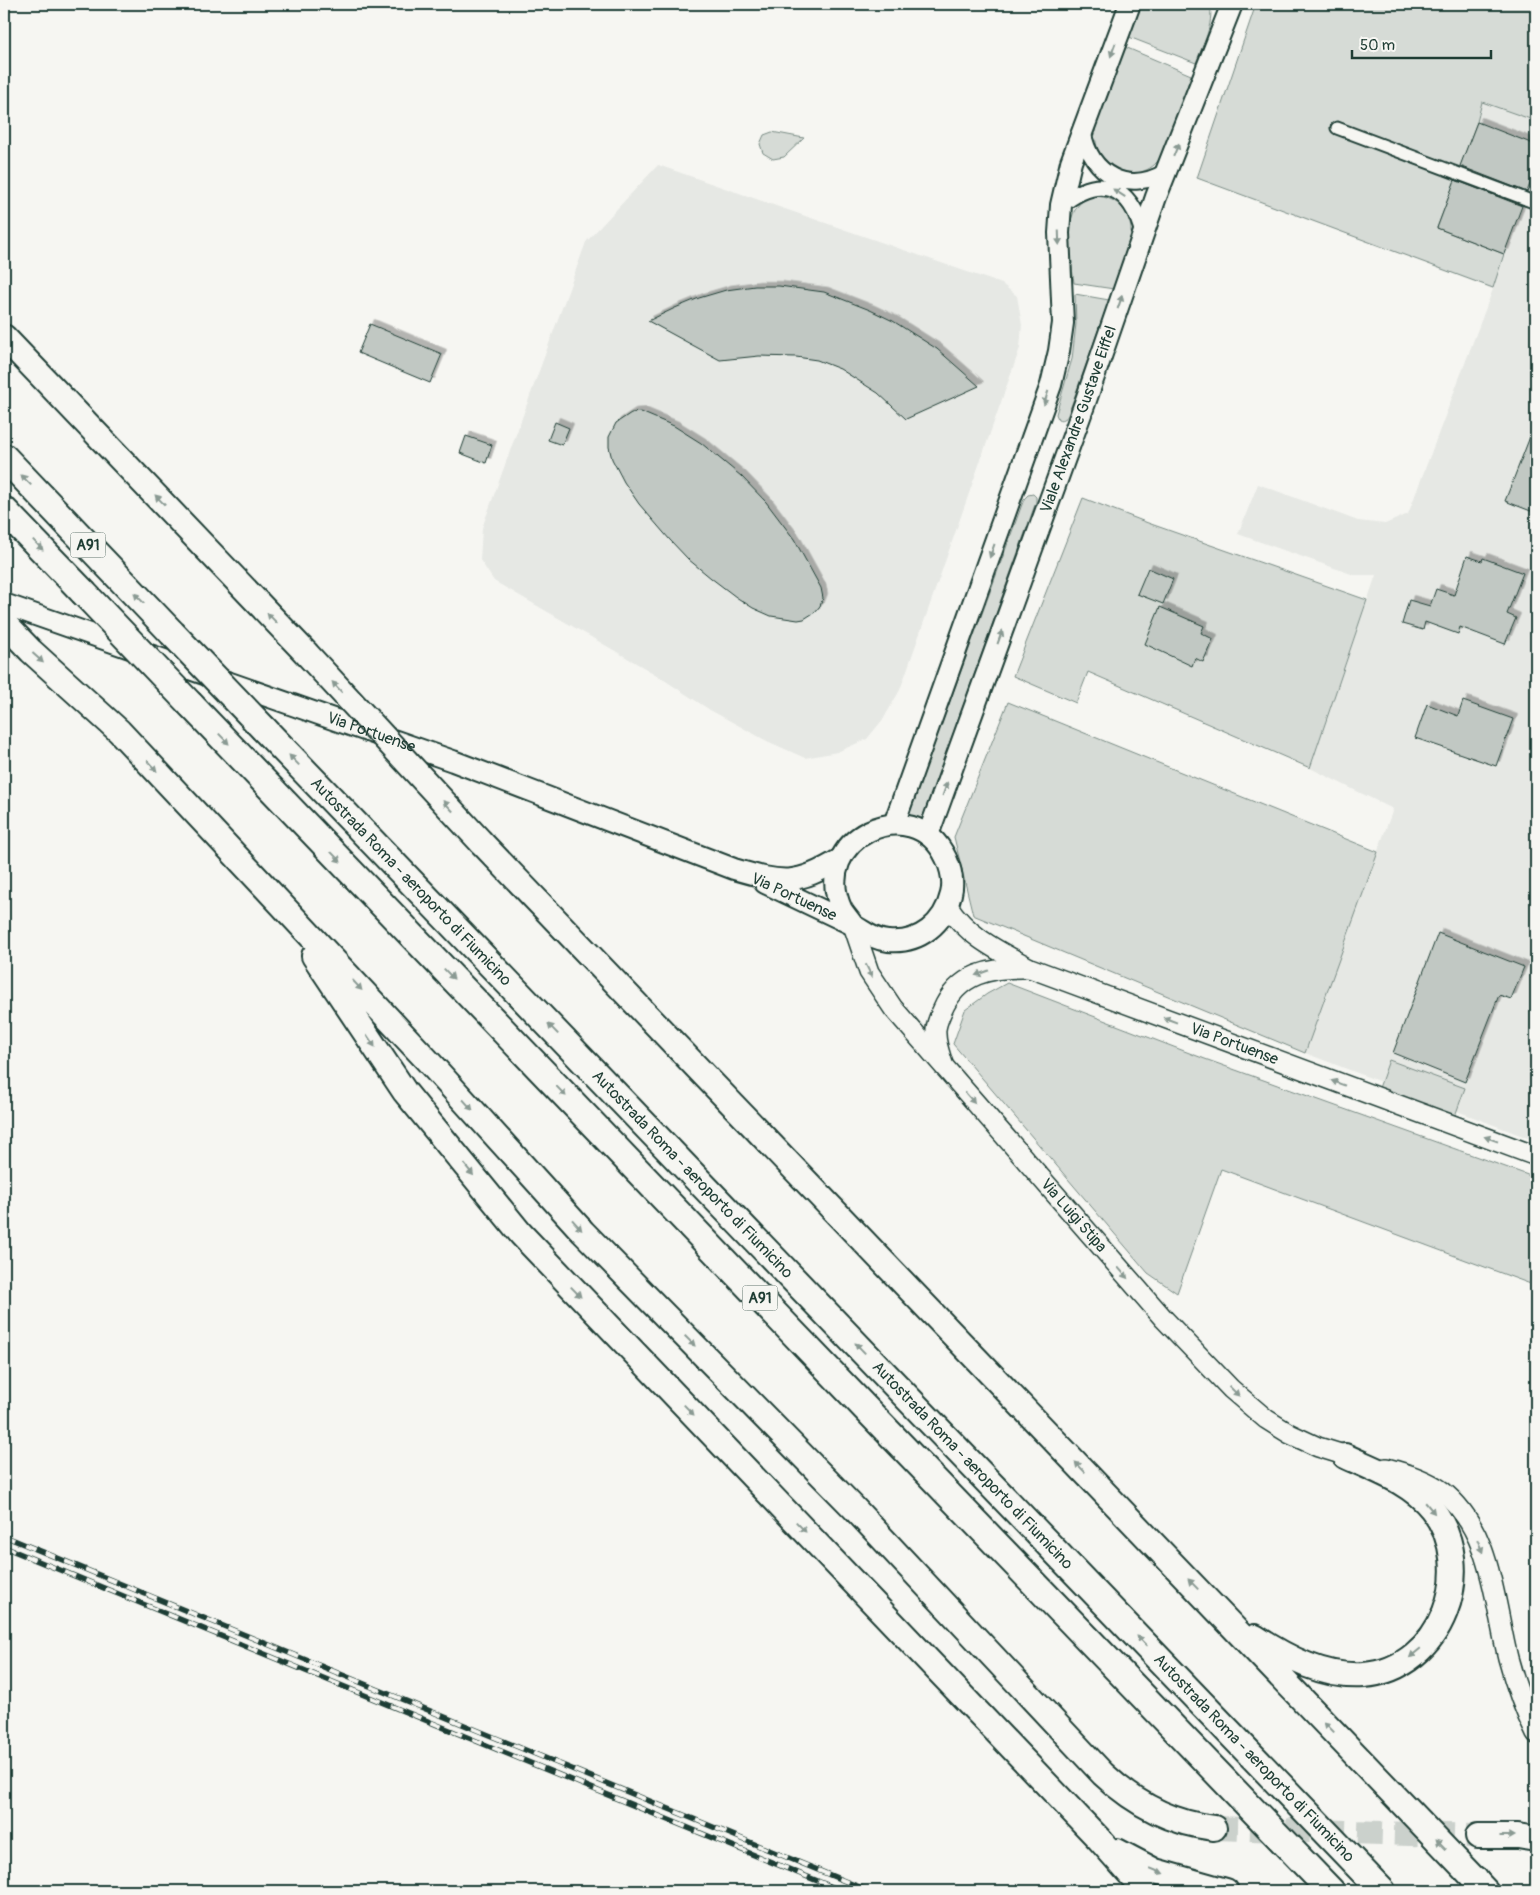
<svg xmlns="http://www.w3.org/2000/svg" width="1540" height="1895" font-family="Pangolin,sans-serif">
<defs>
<filter id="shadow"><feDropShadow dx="4.5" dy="-4.5" stdDeviation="0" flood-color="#0004"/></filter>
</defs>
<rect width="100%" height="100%" fill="#f6f6f2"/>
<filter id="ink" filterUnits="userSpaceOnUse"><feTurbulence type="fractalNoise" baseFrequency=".02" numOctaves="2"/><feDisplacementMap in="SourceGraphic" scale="10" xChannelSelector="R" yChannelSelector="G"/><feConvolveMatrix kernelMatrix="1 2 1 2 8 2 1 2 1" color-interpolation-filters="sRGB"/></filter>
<g filter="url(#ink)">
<path fill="#e6e8e4" d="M1256 4H1536V1141L1305 1053 1393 809 1310 768 1376 575H1354L1238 534 1258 484 1358 521 1385 524 1408 514 1493 289 1197 178Z
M658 165 1002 284 1017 296 1022 325 1020 348 900 690 884 718 867 739 837 752 805 758 767 741 710 710 655 674 494 581 480 560 482 528 586 242Z"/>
<path fill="#d6dbd6" stroke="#7a8c85" d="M1141 4H1210C1214 25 1203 44 1196 63L1129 37Z
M1256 4H1536V121L1482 102 1477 122 1437 228 1504 254 1493 288 1197 178Z
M1125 47 1191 75C1184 95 1170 149 1157 162 1146 175 1124 177 1111 167 1098 157 1095 145 1095 129Z
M772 132 804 138 784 157 773 159 763 153 760 144 764 135Z
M1096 196C1107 197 1116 200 1123 209 1142 233 1123 264 1114 289L1074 283C1071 256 1058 201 1096 196Z
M1075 294 1109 300 1068 415C1066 419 1062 421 1058 419L1056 414 1072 359 1076 324Z
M1033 494 1036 497V502L920 826 906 821 1024 499 1028 495Z
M1083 498 1148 523 1367 600 1310 768 1088 672 1076 703 1013 676Z
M1008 702 1378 852 1305 1053 973 915 954 837Z
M1007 983 1205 1059 1536 1178V1286L1221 1169 1177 1293 1148 1273 953 1044 965 1010 987 994Z
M1389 1060 1465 1088 1455 1116 1379 1088Z"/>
<path fill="#c1c8c3" stroke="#1f3d34" filter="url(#shadow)" d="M1477 122 1536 145V168L1527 192 1460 166Z
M1455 180 1522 206 1504 254 1437 228Z
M755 286H779L824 292 870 310 893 321 937 349 979 386 906 419 878 393 840 369 817 360 796 357 759 356 720 360 648 321 675 308 699 298 726 290Z
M370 324 442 354 430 383 358 353Z
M641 412 674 426 701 443 741 476 766 502 794 539 821 588 823 598 820 606 815 612 804 619 798 620 771 616 753 608 736 597 711 578 688 559 670 540 639 504 624 482 612 459 609 447V437L616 423 631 413Z
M555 422 569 428 562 445 548 440Z
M1535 424H1536V513L1505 501Z
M466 436 492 445 486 463 460 453Z
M1467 556 1482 561 1483 558 1523 573 1507 614 1516 618 1505 644 1460 627 1458 634 1425 622 1423 630 1402 624 1409 600 1430 606 1436 589 1454 595Z
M1148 568 1173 579 1163 604 1137 594Z
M1160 607 1204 626 1201 633 1213 639 1203 662 1195 658 1192 666 1145 644Z
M1463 701 1513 719 1496 766 1415 738 1427 704 1458 716Z
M1438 933 1524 967 1511 999 1499 995 1465 1082 1393 1053Z"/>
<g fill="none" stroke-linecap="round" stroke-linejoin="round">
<path stroke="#cbd1cc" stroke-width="24" stroke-dasharray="24 12" stroke-linecap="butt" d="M1214 1828 1478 1836"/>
<defs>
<path id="pedestrian" d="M1337 128 1536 203"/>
<path id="minor" d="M1083 132C1091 175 1128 195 1167 171
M1061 205C1100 173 1131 185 1143 234"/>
<g id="tertiary">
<path id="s1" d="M948 906C968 937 999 951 1030 968L1536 1156"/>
<path id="s2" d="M853 925 869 972 893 1008 1164 1319 1231 1389 1266 1419 1290 1434 1318 1447 1357 1459"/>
<path d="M943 1064C940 1054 936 1044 936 1034 935 1026 939 1018 942 1011 958 973 991 967 1029 968"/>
<path d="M1386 1468C1406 1473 1425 1479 1442 1491 1492 1530 1494 1602 1508 1658 1515 1684 1524 1710 1536 1734"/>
</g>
<g id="secondary">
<path id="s3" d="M4 604 453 761 734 869C782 883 797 886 840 859"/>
<path d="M894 824 1051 385 1059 351 1063 323 1059 233 1061 205 1071 162 1130 4"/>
<path id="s4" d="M928 835 1085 403 1156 197 1232 4"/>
<path d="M765 883C794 897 822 910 851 924 863 930 873 940 888 941 919 944 944 924 951 894 954 882 951 869 946 858 913 788 808 839 842 910 845 915 850 920 853 925"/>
</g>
<path id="trunk" d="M4 337 306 653
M4 623 31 651 119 731 427 1060 583 1232 853 1507 1103 1774C1135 1804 1170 1823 1214 1828
M481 842 1486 1891
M314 956 405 1092 521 1234 1099 1839 1145 1891
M1255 1637C1287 1658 1325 1678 1364 1675 1442 1669 1479 1568 1432 1509 1411 1482 1375 1470 1345 1456
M1478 1836H1518L1536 1839
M1117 1851 1155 1871 1226 1891"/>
<g id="motorway">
<path d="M4 457 172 633"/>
<path d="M4 510 83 592"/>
<path d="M190 704 870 1413 1331 1891"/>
<path id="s5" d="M264 729 1382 1891"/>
<path d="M1475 1880 1481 1891"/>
</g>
</defs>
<use href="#pedestrian" stroke="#1f3d34" stroke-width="15"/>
<use href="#minor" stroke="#1f3d34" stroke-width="19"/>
<use href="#tertiary" stroke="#1f3d34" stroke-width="22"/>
<use href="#secondary" stroke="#1f3d34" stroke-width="24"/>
<use href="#trunk" stroke="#1f3d34" stroke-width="28"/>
<use href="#motorway" stroke="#1f3d34" stroke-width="30"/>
<use href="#pedestrian" stroke="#f6f6f2" stroke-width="11"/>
<use href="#minor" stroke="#f6f6f2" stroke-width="15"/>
<use href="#tertiary" stroke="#f6f6f2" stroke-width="19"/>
<use href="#secondary" stroke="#f6f6f2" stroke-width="20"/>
<use href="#trunk" stroke="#f6f6f2" stroke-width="24"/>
<use href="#motorway" stroke="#f6f6f2" stroke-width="26"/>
<defs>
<path id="rail" d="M4 1536 869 1891
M4 1547 842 1891"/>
</defs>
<use href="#rail" stroke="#1f3d34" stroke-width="5.5"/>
<use href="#rail" stroke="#f6f6f2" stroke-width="4" stroke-dasharray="11" stroke-linecap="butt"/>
<defs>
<path id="trunk-bridge" d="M306 653 481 842"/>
<path id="motorway-bridge" d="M83 592 190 704
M172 633 264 729"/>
</defs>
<use href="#trunk-bridge" stroke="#1f3d34" stroke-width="28" stroke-linecap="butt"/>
<use href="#motorway-bridge" stroke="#1f3d34" stroke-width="30" stroke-linecap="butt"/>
<use href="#trunk-bridge" stroke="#f6f6f2" stroke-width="24"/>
<use href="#motorway-bridge" stroke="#f6f6f2" stroke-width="26"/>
</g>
<defs><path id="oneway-solid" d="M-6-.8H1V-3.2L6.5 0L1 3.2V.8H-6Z" transform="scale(1.25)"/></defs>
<g fill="#8a9a93">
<use href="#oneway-solid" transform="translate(1113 50) rotate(110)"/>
<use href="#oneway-solid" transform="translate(1176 150) rotate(-68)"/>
<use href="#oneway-solid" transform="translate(1119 193) rotate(-147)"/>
<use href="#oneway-solid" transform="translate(1059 238) rotate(88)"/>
<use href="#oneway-solid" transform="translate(1120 302) rotate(-71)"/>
<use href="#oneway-solid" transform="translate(1046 398) rotate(108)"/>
<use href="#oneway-solid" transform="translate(26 480) rotate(-134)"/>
<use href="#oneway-solid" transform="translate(160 500) rotate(-134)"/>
<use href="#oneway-solid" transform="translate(38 545) rotate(46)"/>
<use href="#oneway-solid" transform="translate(992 551) rotate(110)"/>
<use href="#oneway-solid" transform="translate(139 598) rotate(-134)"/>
<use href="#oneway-solid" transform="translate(272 618) rotate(-134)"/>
<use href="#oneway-solid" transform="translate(1000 637) rotate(-70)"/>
<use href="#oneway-solid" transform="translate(38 658) rotate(42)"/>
<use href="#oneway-solid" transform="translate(337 687) rotate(-133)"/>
<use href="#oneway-solid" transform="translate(224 739) rotate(46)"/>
<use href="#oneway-solid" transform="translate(294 760) rotate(-134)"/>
<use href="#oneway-solid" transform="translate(152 766) rotate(47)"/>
<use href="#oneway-solid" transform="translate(945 789) rotate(-70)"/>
<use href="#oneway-solid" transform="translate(448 806) rotate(-133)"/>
<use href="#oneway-solid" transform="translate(336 857) rotate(46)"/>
<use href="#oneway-solid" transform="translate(869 971) rotate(64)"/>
<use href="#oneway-solid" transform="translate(982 973) rotate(160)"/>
<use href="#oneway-solid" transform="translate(449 974) rotate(46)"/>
<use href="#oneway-solid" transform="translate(357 985) rotate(47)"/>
<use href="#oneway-solid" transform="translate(1170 1020) rotate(-159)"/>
<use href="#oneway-solid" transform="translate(553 1029) rotate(-134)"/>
<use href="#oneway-solid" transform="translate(371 1041) rotate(56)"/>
<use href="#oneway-solid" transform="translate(1338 1083) rotate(-160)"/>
<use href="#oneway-solid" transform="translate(561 1091) rotate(46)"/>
<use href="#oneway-solid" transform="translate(970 1098) rotate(49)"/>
<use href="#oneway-solid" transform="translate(468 1105) rotate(48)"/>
<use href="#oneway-solid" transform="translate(1491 1139) rotate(-160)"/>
<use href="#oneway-solid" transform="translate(469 1170) rotate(51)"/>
<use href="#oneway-solid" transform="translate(577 1225) rotate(48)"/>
<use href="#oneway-solid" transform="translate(1123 1273) rotate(49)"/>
<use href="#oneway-solid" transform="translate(576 1292) rotate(46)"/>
<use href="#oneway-solid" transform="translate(690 1341) rotate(45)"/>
<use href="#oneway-solid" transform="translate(860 1348) rotate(-134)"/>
<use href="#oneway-solid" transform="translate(1234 1391) rotate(44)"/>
<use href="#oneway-solid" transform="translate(689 1410) rotate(46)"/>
<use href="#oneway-solid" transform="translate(1080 1467) rotate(-134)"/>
<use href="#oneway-solid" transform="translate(1430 1508) rotate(50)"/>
<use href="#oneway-solid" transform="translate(801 1527) rotate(46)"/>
<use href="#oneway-solid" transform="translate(1480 1546) rotate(68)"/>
<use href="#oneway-solid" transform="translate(1193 1584) rotate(-134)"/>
<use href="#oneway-solid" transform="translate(1142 1641) rotate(-134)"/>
<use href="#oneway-solid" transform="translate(1415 1653) rotate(140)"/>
<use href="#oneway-solid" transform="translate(1329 1727) rotate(-134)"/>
<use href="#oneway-solid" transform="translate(1507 1836)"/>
<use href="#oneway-solid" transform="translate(1441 1844) rotate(-134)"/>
<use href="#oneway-solid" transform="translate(1157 1871) rotate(22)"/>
</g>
</g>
<g text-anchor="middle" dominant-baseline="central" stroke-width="4" stroke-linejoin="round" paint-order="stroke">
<g fill="#f6f6f2" stroke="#60746d" stroke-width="1">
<rect x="70.5" y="532.5" width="35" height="25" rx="4"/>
<rect x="742.5" y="1285.5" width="35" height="25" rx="4"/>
</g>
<g font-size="15" font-weight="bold" fill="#1f3d34">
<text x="88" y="545">A91</text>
<text x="760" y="1298">A91</text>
</g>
<g font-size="16" fill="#1f3d34" stroke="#f6f6f2">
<text stroke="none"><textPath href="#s4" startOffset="442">Viale Alexandre Gustave Eiffel</textPath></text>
<text stroke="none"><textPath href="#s3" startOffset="389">Via Portuense</textPath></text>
<text stroke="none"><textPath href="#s5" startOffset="212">Autostrada Roma - aeroporto di Fiumicino</textPath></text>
<text transform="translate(794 897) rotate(25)">Via Portuense</text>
<text stroke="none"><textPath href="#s1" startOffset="322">Via Portuense</textPath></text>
<text stroke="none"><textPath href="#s5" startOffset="618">Autostrada Roma - aeroporto di Fiumicino</textPath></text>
<text stroke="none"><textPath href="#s2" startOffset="368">Via Luigi Stipa</textPath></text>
<text stroke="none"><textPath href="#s5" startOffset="1022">Autostrada Roma - aeroporto di Fiumicino</textPath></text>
<text stroke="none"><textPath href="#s5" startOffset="1428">Autostrada Roma - aeroporto di Fiumicino</textPath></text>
</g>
</g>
<rect width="1540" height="1895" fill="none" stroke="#f6f6f2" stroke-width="20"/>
<rect x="10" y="10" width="1520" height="1875" fill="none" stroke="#1f3d34" stroke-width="2" filter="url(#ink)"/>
<path d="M1352 50v8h139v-8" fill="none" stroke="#1f3d34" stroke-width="2.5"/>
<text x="1360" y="50" font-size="15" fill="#1f3d34" stroke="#f6f6f2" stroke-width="4" paint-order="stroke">50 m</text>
</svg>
